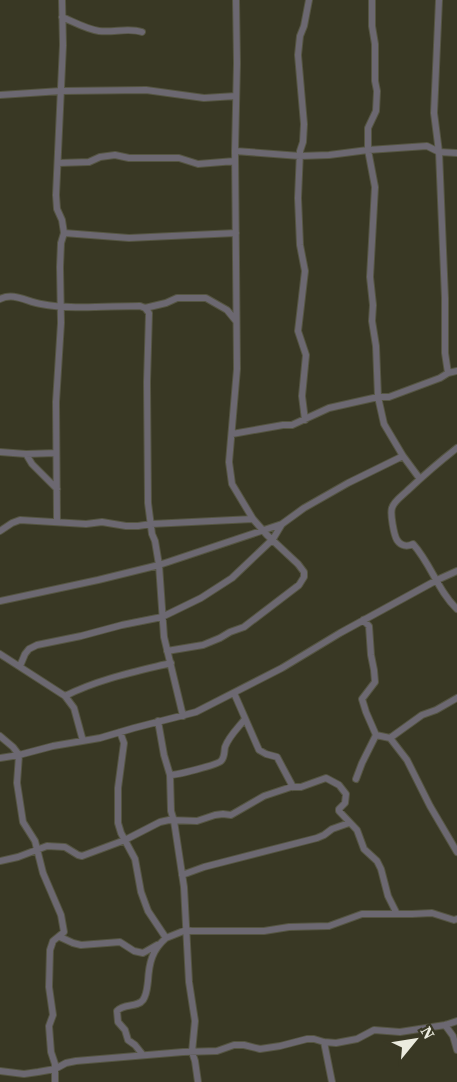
<svg xmlns="http://www.w3.org/2000/svg" width="457" height="1082" font-family="'Source Serif 4',serif">
<rect width="100%" height="100%" fill="#393824"/>
<g fill="none" stroke-linecap="round" stroke-linejoin="round">
<defs>
<path id="minor" d="M372 0V26L375 44V81L377 91 376 111 368 128V150L375 187 370 277 373 305 372 321 376 346 378 397 384 424 403 456 420 479
M62 17C74 22 86 29 99 31 114 33 128 27 142 32
M0 95 61 91 146 90 204 98 236 96
M235 151 300 156 329 155 368 150 427 146 439 152 457 153
M58 163 89 162 100 157 115 155 129 158H179L198 164 235 161
M64 233 129 238 236 233
M0 299C14 292 27 302 41 304 70 310 110 306 140 306L145 308 149 313 147 382 148 503 152 534 155 541 159 565 164 637 183 716
M145 308 166 303 177 298H206L227 310 236 321
M448 373 457 371
M305 420 302 396 306 355 298 331 305 271 300 245 298 198 300 151 303 142 304 124 298 55 300 36 304 26 309 0
M232 434 283 425H292L329 408 378 397H389L440 378 448 373 445 353V298L439 152 434 113 439 0
M457 448C439 462 423 476 407 491 402 496 394 501 392 508 390 514 394 535 397 540 401 546 407 547 413 544 431 564 438 591 457 609
M0 452 26 454 32 464 57 489
M26 454 56 453
M57 521 56 402 61 323 60 267 61 243 64 233 62 220 57 209 56 195 63 45 62 0
M0 531 12 523 20 520 86 524 102 522 126 526H138L151 524 253 519
M0 601 98 580 159 565 282 524
M363 620 369 626 371 655 374 670 375 682 362 699 366 712 376 735 390 738 407 760 430 806 457 852
M167 651 203 645 220 638 230 632 244 627 299 585 304 577V572L298 564 267 535 253 519 232 484 229 462 237 369 235 151 237 63 236 0
M0 654 65 696 74 708 83 741
M20 666 25 654 29 649 37 645 81 636 122 625 162 617 201 598 232 578 273 539 282 524 304 508 348 483 403 456
M234 693 259 750 266 754 277 757 293 787
M65 696C99 679 134 672 171 663
M158 721 164 755 170 775 171 811 174 821 184 887 189 982 195 1021 192 1052 195 1061 198 1082
M120 732 124 743 118 788V823L121 833 135 859 141 892 148 911 166 938 186 930 192 931H264L289 927 329 926 362 914H397
M0 736 13 747 19 755 17 783 23 822 35 841 43 873 61 915 64 932 53 941 50 950 49 987 53 1015 49 1026 51 1052 55 1064V1082
M390 738 422 715 436 710 457 698
M0 758 19 755 53 746 100 738 134 728 196 712 282 668 340 633 437 580 457 571
M170 775C177 775 217 765 221 761 225 757 224 752 225 747 229 736 238 728 245 719
M356 779 362 763 376 735
M0 861 18 857 47 846 65 847 78 855 82 856 125 840 160 822 169 820 197 821 215 815 223 814 231 815 264 796 291 787H301L326 778 339 785 346 794 345 803 339 809V811L357 830 364 849 377 861 381 869 388 896 397 914H412L432 913 454 920 457 919
M182 875 204 867 317 838 324 835 332 829 349 823
M60 937 73 943 81 945 120 942 134 951 143 953 157 945
M445 1025 453 1036 457 1050
M324 1042 332 1082
M143 1055 135 1045 128 1040 125 1030 118 1022 117 1011C124 1003 137 1008 143 1000 147 994 147 988 148 981 149 963 152 950 166 938
M0 1071 24 1074 38 1072 55 1069 66 1063 76 1061 183 1052 217 1051 234 1045H244L260 1049 280 1046 307 1039H314L324 1042 336 1043 357 1039 374 1030 400 1032 445 1025 457 1021"/>
</defs>
<use href="#minor" stroke="#555542" stroke-width="8"/>
<use href="#minor" stroke="#6c6871" stroke-width="6"/>
</g>
<g transform="translate(415 1040) rotate(60)" stroke="#393824" stroke-width="4.5" paint-order="stroke">
<path d="M0-4.5L10 22L0 15L-10 22Z" fill="#ebebdf"/>
<text y="-9" font-size="16" font-weight="bold" text-anchor="middle" fill="#ebebdf">N</text>
</g>
</svg>
